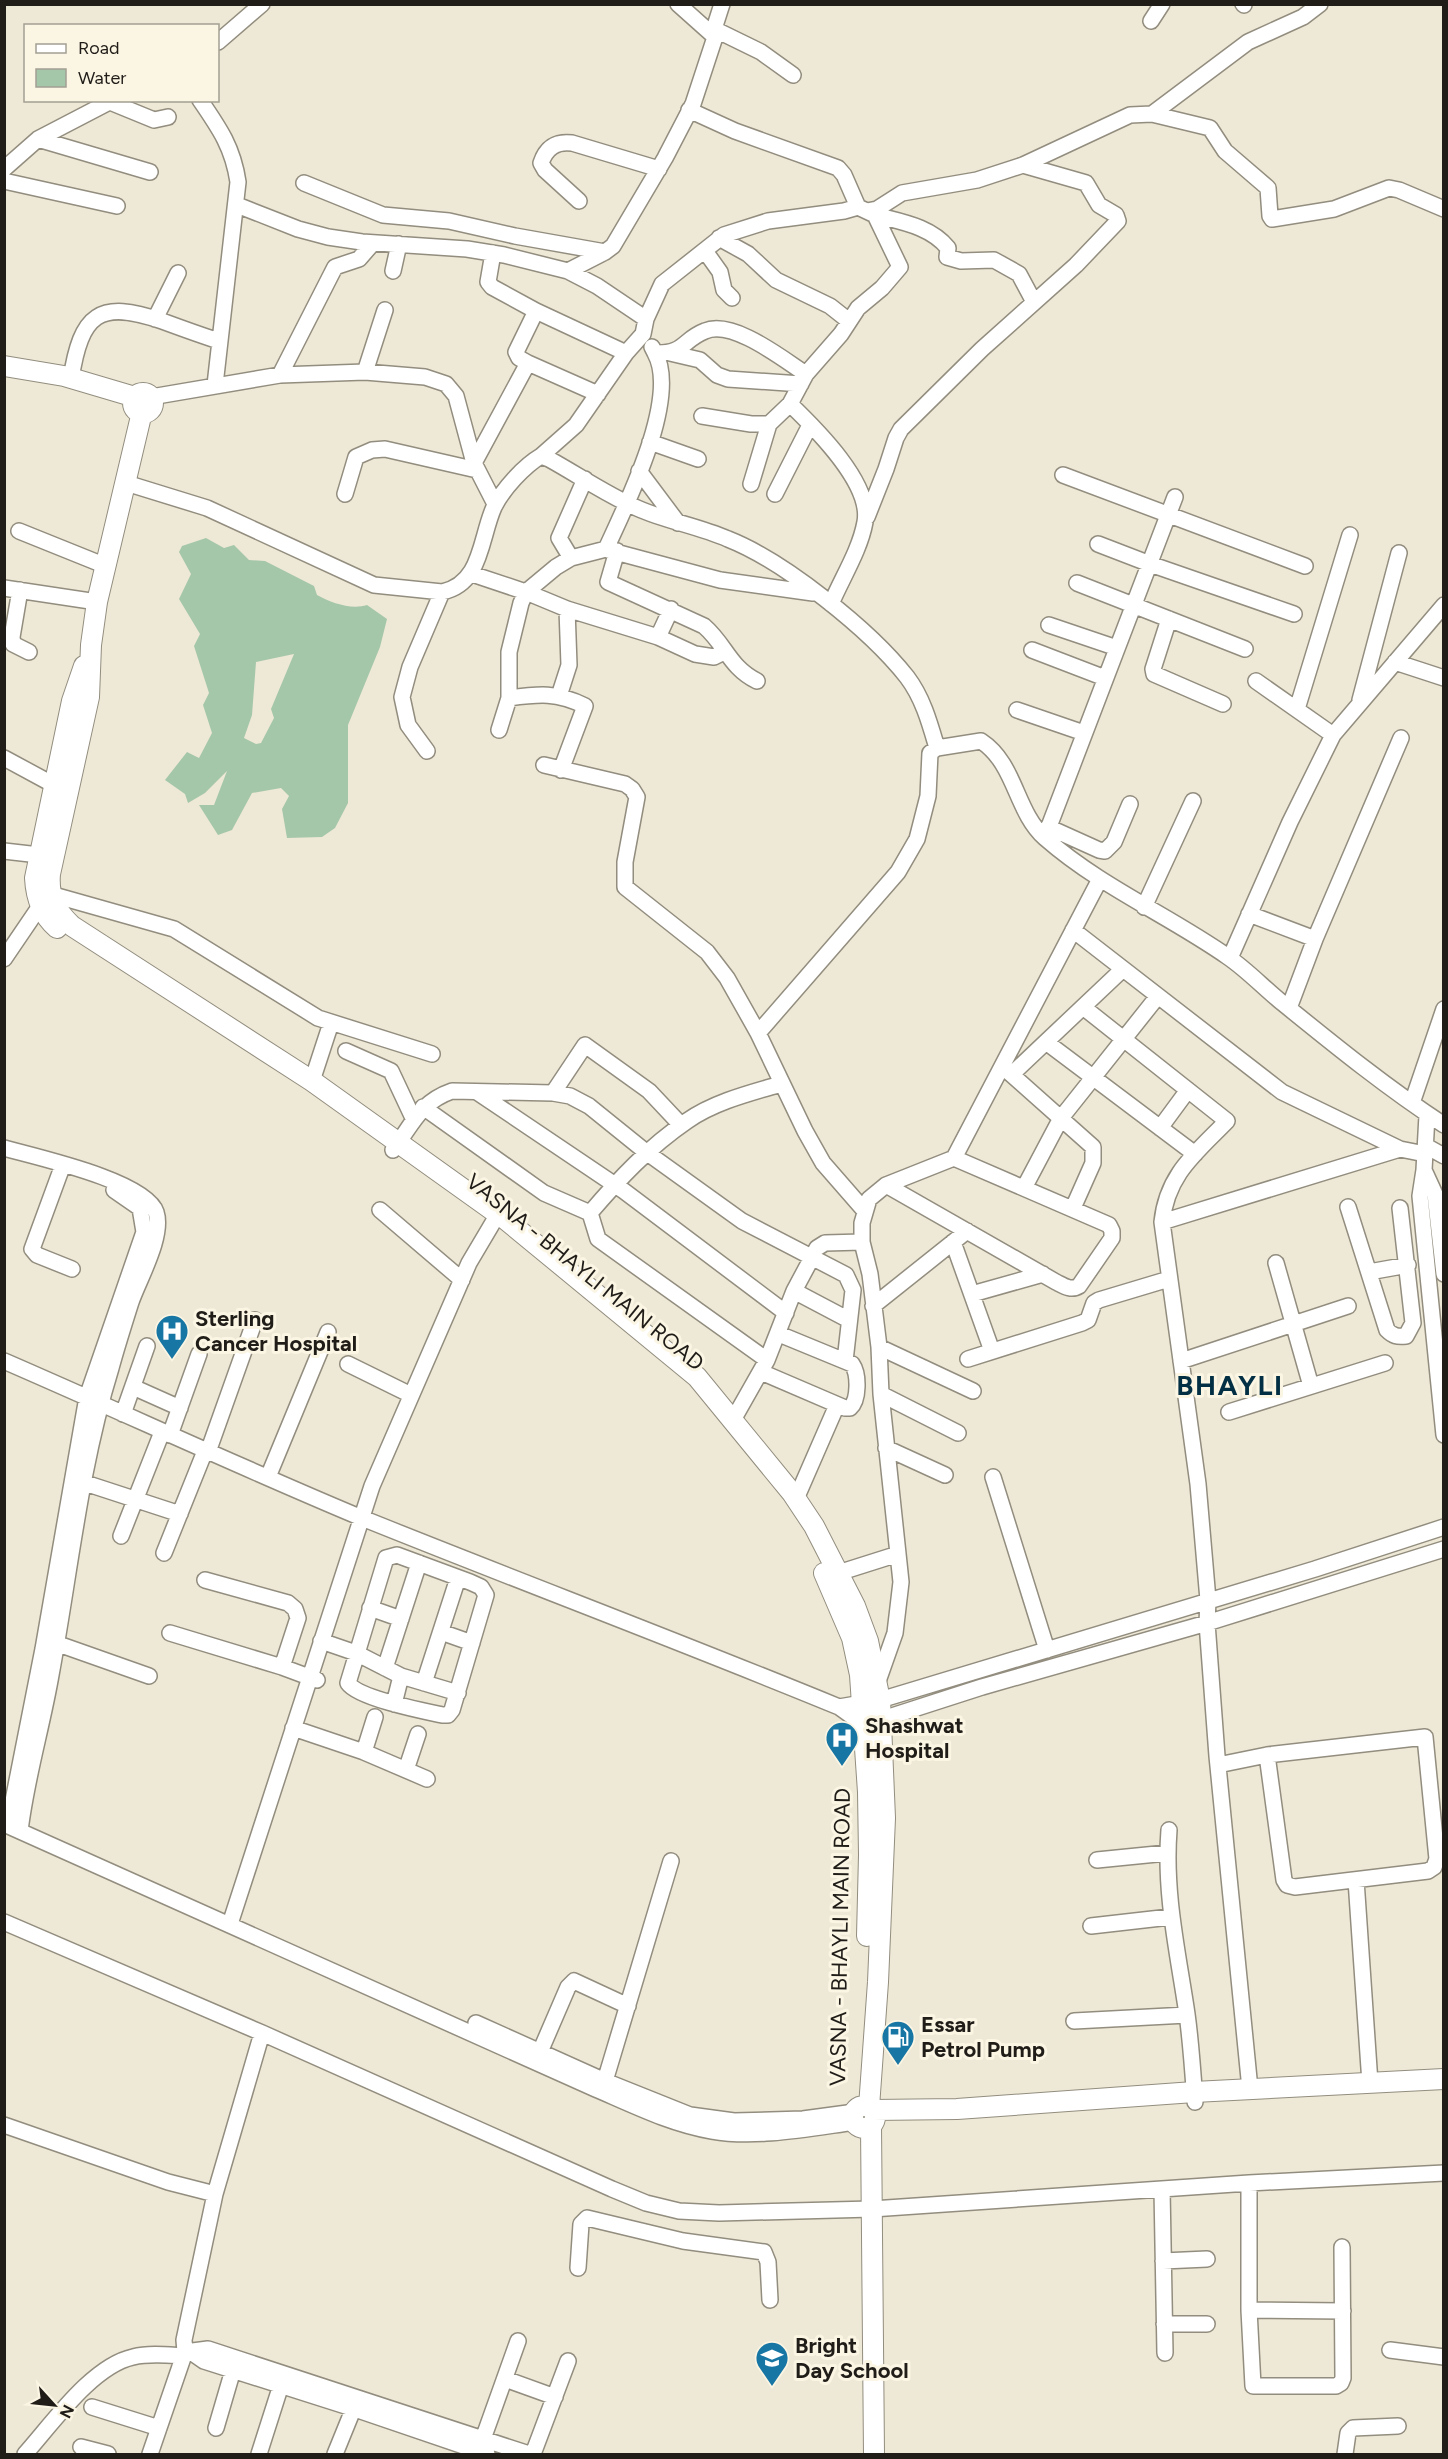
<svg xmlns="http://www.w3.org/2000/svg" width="1448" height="2459" font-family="Figtree,sans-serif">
<rect width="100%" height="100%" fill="#eee8d7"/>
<path fill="#a5c7a9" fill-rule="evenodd" d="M206 538 224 548 234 545 249 560 265 561 314 586 317 595C332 603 351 610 367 605L387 619 380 647 348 725V803L335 828 322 837 287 838 282 809 289 796 281 788 252 793 232 830 218 835 199 805H214L227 771 205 793 188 803 185 794 165 780 187 752 199 758 212 733 203 705 209 693 194 646 200 634 179 599 191 574 179 552 182 546ZM294 654 271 709 274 718 261 743 256 744 244 738 252 715 256 662Z"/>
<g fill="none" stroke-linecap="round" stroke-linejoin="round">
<defs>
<path id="minor" d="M678 4 715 37
M1243 4 1244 5
M1151 21 1162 4
M714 29 761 52 793 75
M218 42 262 4
M200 100C220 129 233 148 238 182L215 385
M110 102 154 120 168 117
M689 110 735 131 838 168 844 175 858 207
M1152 114 1210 128 1225 151 1268 188 1270 216 1272 219 1334 209 1389 188 1399 190 1444 209
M38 139 150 172
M4 169 38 139 113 100
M4 181 117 206
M304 183 383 215 449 221 515 236 605 252
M579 201 545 170 541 163C546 148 556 141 572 143L659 169
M237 205 298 229 328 237 362 242 467 249 504 255 568 271 597 286 646 319 643 334 626 353 576 425 541 456
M867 211 877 209 902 193 977 180 1023 165 1130 115 1152 114 1248 42 1303 17 1320 4
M875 215C901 222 930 226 948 248L947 257 961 261 994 260 1019 274 1034 302
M719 238 748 254 776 280 830 306 849 321
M705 251 720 272 724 290 732 298
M493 253 488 282 492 287 536 311 626 353
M393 271 399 244
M568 271 605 252 613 246 665 158 693 104 715 37 714 29 722 4
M155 319 178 273
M646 319 662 284 724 235 768 221 844 211 858 207 875 215 900 267 882 288 858 308 841 334 806 374 790 404C816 429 872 484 865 522 860 550 842 578 831 604
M652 347 655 353C685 354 682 340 705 331 733 319 784 360 806 374
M670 353 700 360 717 375 728 379 801 384
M528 363 519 358 516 352 536 311
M365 372 385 310
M280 375 335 267 359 259 373 243
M71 379C81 314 99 299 162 321 181 328 200 335 219 341
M151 397 280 375 365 372 425 377 446 384 456 396 474 463 495 504
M702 416 751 424H769L790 404
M650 442 698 459
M474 463 528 363 598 394
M639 471 678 523
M1063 475 1305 566
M126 483 207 508 374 585 442 592C482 584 480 538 494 507 503 489 524 466 541 456L549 459C578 475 607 495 637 508 666 521 698 526 728 539 784 561 870 630 907 677 923 698 930 724 937 748
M751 484 769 424
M345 494 356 457 372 450 385 449 477 470
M775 494 810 425
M867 517 886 469 896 438 901 429 982 349 1076 265 1118 221 1116 215 1099 205 1086 183 1023 165
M19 531 106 566
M1098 544 1150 564 1294 614
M608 550 720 580 813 593
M617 551 608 582 704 626C726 645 729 667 757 681
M571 558 559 538 585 479
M472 574 526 592 567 609 658 637 695 654 714 657 724 652
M1077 583 1245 649
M4 588 97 602
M20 590 12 637 13 644 29 652
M1169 619 1153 669 1154 674 1223 704
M1049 625 1117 648
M658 637 671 609
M1032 650 1105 678
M1395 662 1444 678
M1256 681 1333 735
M559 696 569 665 567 609
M509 698C539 694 557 692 585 706L561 770
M1360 700 1399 553
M1297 709 1350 535
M1017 710 1084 733
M499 730 509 698V652L521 603 526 592 556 567 571 558 606 549C626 505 680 398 655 353
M427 751 408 725 402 697 410 667 442 592
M4 758 54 785
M544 765 625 784 632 789 637 797 625 862V887L707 952 727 978 758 1033 805 1131 823 1163 864 1210
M1048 827 1099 850 1105 851 1114 842 1130 804
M1045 837 1175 497
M4 851 39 855
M1144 907 1193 801
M1249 914 1315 939
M1073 930 1282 1092 1400 1149 1425 1154
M1230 958 1290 822 1333 735 1444 605
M4 959 40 906 50 894 174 929 318 1018 432 1054
M1083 1007 1227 1121C1196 1153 1167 1174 1162 1222L1198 1484 1208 1600 1207 1623 1217 1756 1250 2089
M1289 1008 1315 939 1401 738
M758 1033 898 872 917 839 928 796 930 753 937 748 981 741C1016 764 1015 811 1045 838 1101 887 1168 915 1228 957 1247 970 1263 987 1280 1001 1333 1044 1387 1088 1444 1125
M1046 1042 1195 1154
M346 1051 391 1071 414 1120
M1003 1067 1093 1147V1163L1073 1208
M1012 1074 1123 969
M312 1081 331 1023
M477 1092 624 1191 786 1313
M553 1093 585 1045 649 1091 681 1125
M1412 1103 1444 1009
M423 1107 544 1193 590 1213 598 1239 767 1360
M1427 1115 1424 1170 1420 1196 1444 1435
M1160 1128 1188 1090
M1426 1146 1444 1156
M4 1148C36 1157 146 1181 156 1212 164 1236 139 1279 131 1302 124 1324 117 1346 111 1368 80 1468 70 1572 51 1675 42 1727 26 1779 20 1831
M393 1150C412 1125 420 1102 452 1091L553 1093 570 1096 589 1106 646 1152 742 1221 846 1275 853 1290 845 1361
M61 1170 32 1249 37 1255 72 1269
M1424 1170 1435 1194 1444 1274
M886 1185 1056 1282C1064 1286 1071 1291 1079 1286L1112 1238V1231L1109 1225 954 1158
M1024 1188 1061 1118 1158 996
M1348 1207 1387 1330C1393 1336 1397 1337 1406 1336L1413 1323 1400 1208
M380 1210 462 1280
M590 1213C619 1179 649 1147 687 1121 714 1102 750 1093 781 1084
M1162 1222 1400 1149
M953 1242 992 1351
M1276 1263 1311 1386
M1369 1272 1408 1265
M794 1291 849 1320
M972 1294 1043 1274
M873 1306 967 1231
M879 1347 973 1391
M968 1359 1082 1323 1088 1320 1094 1303 1099 1300 1169 1279
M4 1361C124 1413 242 1468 362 1518 521 1582 681 1642 839 1707
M1181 1361 1348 1306
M348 1364 411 1395
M761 1372 845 1408H850C859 1400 859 1374 852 1364L779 1334
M133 1387 180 1408
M881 1394 958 1433
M1229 1412 1385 1363
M123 1414 147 1346
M733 1420 767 1360 794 1291 817 1248 825 1243 862 1242
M170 1435 199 1354
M886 1448 945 1475
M208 1452 255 1320
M268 1477 328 1332
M993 1477 1047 1650
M82 1482 180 1514
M796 1499 837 1405
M1444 1527 1315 1569 880 1700 839 1707 864 1725 982 1687 1207 1623 1444 1549
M121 1536 162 1432
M164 1553 205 1451
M397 1555 470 1582 481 1587 486 1595 452 1710 448 1715H442C423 1711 358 1698 348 1683L386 1558Z
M838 1573 898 1554
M205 1580 288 1603 295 1609 298 1618 282 1667
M370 1608 401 1619
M441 1632 472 1643
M170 1633 282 1667 317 1680
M47 1640 149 1676
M321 1641 356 1653 401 1676 458 1693
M385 1668 419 1563
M424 1683 458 1578
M877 1684 895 1633 901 1582 881 1394 879 1347 870 1274 862 1242V1223L869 1199 886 1185 954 1158 1100 879
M394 1704 401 1676
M293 1728 364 1752 427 1779
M364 1752 375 1717
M1218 1765 1267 1755 1284 1880 1287 1885 1295 1887 1428 1871 1434 1867 1437 1859 1425 1737 1267 1755
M406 1770 418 1734
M4 1824 591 2087C631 2104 670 2124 712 2131 756 2139 811 2128 855 2122
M8 1826 43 1649 87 1397 144 1232 140 1208 114 1190
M1169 1830C1164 1893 1178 1953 1187 2014 1191 2043 1193 2073 1195 2102
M1097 1860 1167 1853
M1356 1880 1370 2083
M4 1922 262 2033 612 2189 646 2203 679 2211 719 2213 872 2209 1249 2183 1444 2173
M230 1924 372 1486 469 1263 498 1214
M1091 1926 1170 1917
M1074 2021 1187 2015
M476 2023 605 2081 690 2115 734 2121 803 2119 855 2112
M540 2052 568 1987 574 1981 628 2006
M602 2091 671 1861
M4 2125 168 2182 215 2194
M1249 2183V2310L1253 2386H1336L1341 2383 1343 2378 1342 2247
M1162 2189 1165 2353
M1163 2261 1207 2259
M578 2268 581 2224 587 2218 683 2241 764 2252 768 2262 770 2300
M1249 2310 1343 2311
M1164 2324H1207
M1390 2350 1444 2357
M185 2352 208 2349 529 2454
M191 2352 204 2361 352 2408 487 2454
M505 2379 555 2397
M92 2407 159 2428
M216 2428 233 2370
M483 2439 518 2341
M81 2447 108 2454
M25 2454C52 2424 92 2366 133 2357 149 2353 167 2355 183 2356
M150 2454 185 2352 184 2340 215 2194 262 2033
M259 2454 281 2385
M335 2454 357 2400
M533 2454 568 2361
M1345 2454 1348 2433 1353 2428 1398 2426"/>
<path id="major" d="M4 366 64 376 135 397
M133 403a10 10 0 1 1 20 0a10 10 0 1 1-20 0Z
M142 412 97 602 91 645 89 697 50 874C48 897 56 911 72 926L312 1081 505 1219 697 1377 792 1493 814 1526 855 1606 868 1641 880 1700 885 1818 878 1982 869 2107
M57 928C42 915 36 898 35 878L72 701 84 666
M824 1573 852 1638 860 1675 868 1792 869 1855 867 1936
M853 2117a11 11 0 1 1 22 0a11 11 0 1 1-22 0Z
M873 2110 957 2109 1194 2092 1444 2079
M871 2126 874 2454"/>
</defs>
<use href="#minor" stroke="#928d7e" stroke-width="18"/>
<use href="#major" stroke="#928d7e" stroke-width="22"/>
<use href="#minor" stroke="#fff" stroke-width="15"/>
<use href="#major" stroke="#fff" stroke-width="20"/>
</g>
<defs>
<symbol id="hospital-pin" viewBox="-11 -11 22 30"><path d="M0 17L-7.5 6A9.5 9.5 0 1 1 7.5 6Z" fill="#1876a4" stroke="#fbf5e4"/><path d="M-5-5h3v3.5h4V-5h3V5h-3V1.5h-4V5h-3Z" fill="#fff"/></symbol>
<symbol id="fuel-pin" viewBox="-11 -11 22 30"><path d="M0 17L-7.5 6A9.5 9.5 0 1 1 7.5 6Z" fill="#1876a4" stroke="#fbf5e4"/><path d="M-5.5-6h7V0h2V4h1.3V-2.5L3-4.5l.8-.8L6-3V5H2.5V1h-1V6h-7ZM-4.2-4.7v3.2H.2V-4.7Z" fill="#fff"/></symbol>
<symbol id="school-pin" viewBox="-11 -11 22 30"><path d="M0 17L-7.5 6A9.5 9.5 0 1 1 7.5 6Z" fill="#1876a4" stroke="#fbf5e4"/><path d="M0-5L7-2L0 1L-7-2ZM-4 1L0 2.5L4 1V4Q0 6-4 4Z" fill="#fff"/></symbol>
</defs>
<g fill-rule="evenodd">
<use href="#hospital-pin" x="153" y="1312" width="38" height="52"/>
<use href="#hospital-pin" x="823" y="1719" width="38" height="52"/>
<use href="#fuel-pin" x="879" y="2018" width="38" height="52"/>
<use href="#school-pin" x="753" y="2339" width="38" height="52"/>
</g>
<g text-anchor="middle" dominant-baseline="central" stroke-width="6" stroke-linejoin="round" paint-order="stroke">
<g font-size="22" fill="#201d18" stroke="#fbf5e4">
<text transform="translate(585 1272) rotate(39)">VASNA - BHAYLI MAIN ROAD</text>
<text transform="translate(840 1937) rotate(-89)">VASNA - BHAYLI MAIN ROAD</text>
</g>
<g font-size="22" font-weight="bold" fill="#201d18" stroke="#fbf5e4" text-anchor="start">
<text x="195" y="1318">Sterling<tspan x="195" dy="25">Cancer Hospital</tspan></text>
<text x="865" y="1725">Shashwat<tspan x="865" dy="25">Hospital</tspan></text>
<text x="921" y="2024">Essar<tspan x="921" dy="25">Petrol Pump</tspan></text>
<text x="795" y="2345">Bright<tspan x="795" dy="25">Day School</tspan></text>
</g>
<g font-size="28" font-weight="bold" letter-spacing="1.5" fill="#022f44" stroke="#fbf5e4">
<text x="1230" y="1385">BHAYLI</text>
</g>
</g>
<rect width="1448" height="2459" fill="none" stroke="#201d18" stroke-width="12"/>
<rect x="24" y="24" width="195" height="78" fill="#fbf5e4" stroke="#a39f92" stroke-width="1.5"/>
<rect x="36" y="44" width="30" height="9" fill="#ffffff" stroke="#a39f92" stroke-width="1.5"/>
<text x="78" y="54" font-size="18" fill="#201d18">Road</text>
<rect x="36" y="69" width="30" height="18" fill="#a5c7a9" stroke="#a39f92" stroke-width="1.5"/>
<text x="78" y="84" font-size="18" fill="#201d18">Water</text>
<g transform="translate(54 2405) rotate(117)" stroke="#fbf5e4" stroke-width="4.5" paint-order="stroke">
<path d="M0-4.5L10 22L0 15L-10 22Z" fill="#201d18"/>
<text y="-9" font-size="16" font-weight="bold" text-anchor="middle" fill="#201d18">N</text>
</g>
</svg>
